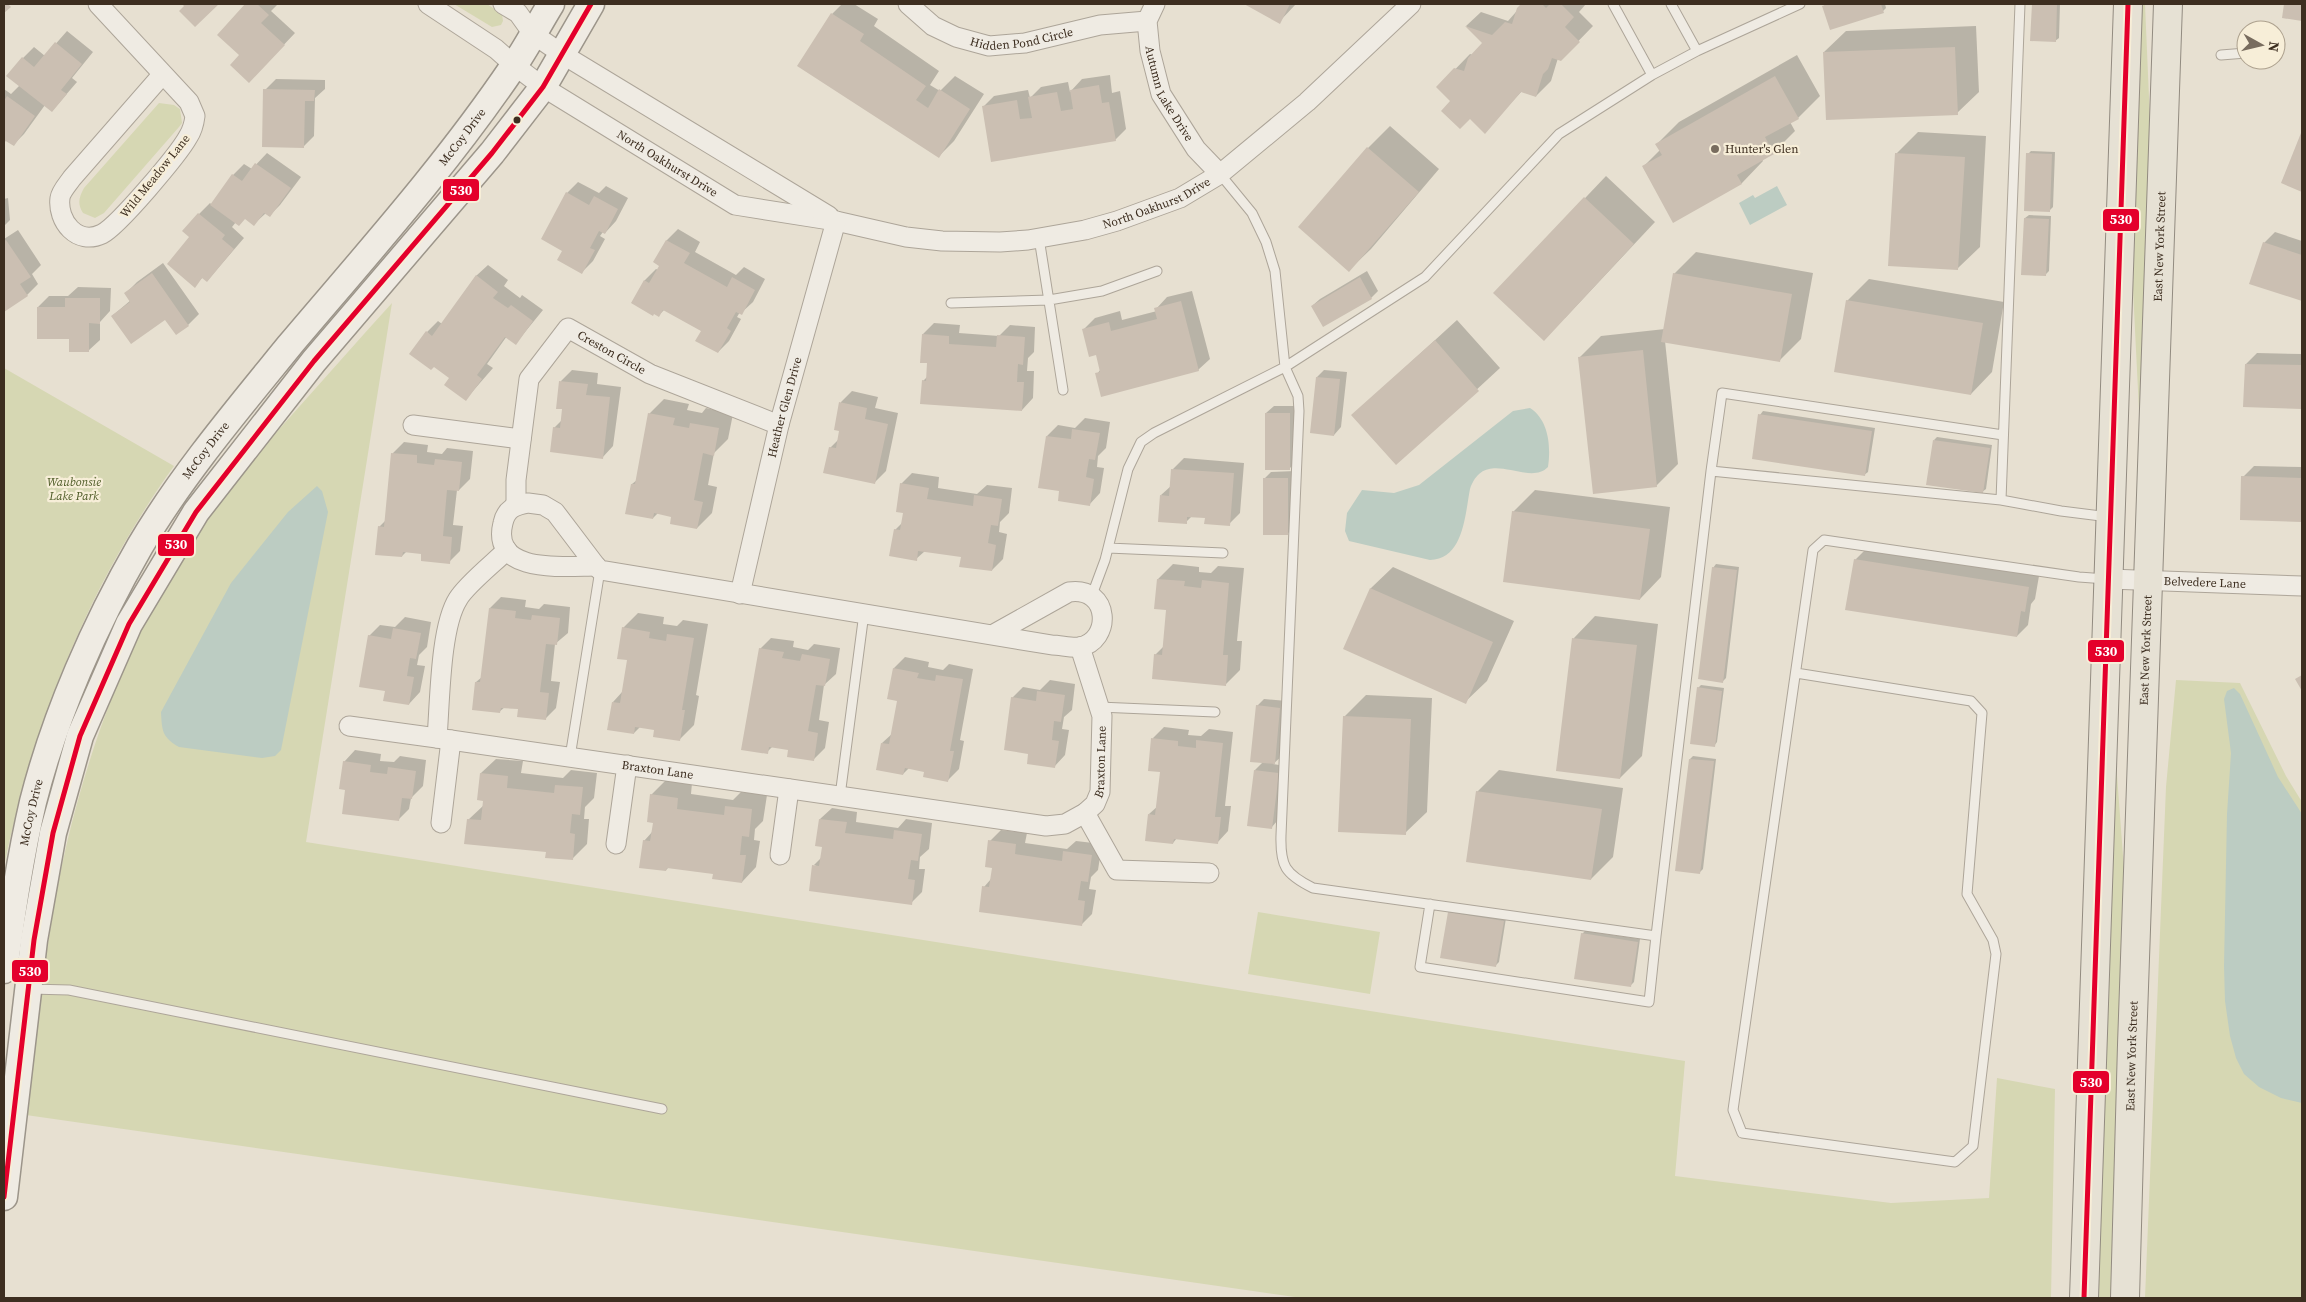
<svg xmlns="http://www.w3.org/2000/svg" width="2306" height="1302" font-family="'Source Serif 4',serif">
<rect width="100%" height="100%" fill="#e7e0d1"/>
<path fill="#d6d7b3" d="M454 4H487L502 14 503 21 501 25 492 27Z
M2142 4H2145L2150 121 2141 412 2139 411 2133 289Z
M159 103 174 105 180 109 182 123 179 127 104 213 95 218 83 213C77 204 79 197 84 188Z
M392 303 306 842 1685 1061 1675 1176 1891 1203 1989 1198 1997 1078 2055 1089 2051 1298H1302L26 1115C34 1051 41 987 51 923 75 777 127 628 214 507 237 475 265 445 291 416 325 378 358 340 392 303Z
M4 368 174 466C88 586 34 723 4 866Z
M2176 680 2240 683 2286 776 2302 802V1298H2145L2166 787Z
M2116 762 2126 896 2112 1298H2098Z
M1258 912 1380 932 1370 994 1248 974Z"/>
<path fill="#bcccc2" d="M1777 186 1787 205 1750 225 1739 203 1753 195 1755 198Z
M1530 408C1549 420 1551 447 1548 467 1528 488 1485 445 1470 489 1465 514 1464 559 1430 560L1349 541 1345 531 1347 513 1362 490 1394 493 1419 485 1513 411Z
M317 486 322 491 328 512 281 750 275 756 262 758 179 747C162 737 162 731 161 712L231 583 288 512Z
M2234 688 2240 694 2278 777 2302 814V1103L2281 1098 2259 1087 2244 1074 2236 1058 2230 1036 2225 1001 2224 966 2227 814 2231 753 2224 699 2227 691Z"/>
<path fill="#0003" d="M247 4H278L271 11 295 33 260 70 219 34Z
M842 4H854L878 19 874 26 939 71 930 85 940 91 955 76 984 94 954 141 939 156 832 14Z
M1246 4H1296L1279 22Z
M1523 4H1586L1579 12 1593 26 1561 59 1558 58 1551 81 1536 96 1522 91 1484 132 1438 87 1470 54 1473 55 1484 43 1466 26 1481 12 1508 21Z
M1826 4H1885L1886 8 1883 11 1824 6Z
M2033 4H2060L2059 38 2055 41 2032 40Z
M1976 26 1979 92 1957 113 1824 52 1846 31Z
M67 31 93 52 72 78 77 82 52 111 45 105 24 134 13 145 6 140 4 144V89L11 94 20 85 23 58 34 47 45 56Z
M1797 55 1820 96 1798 118 1790 122 1795 131 1773 153 1762 159 1763 161 1742 183 1674 221 1643 167 1660 150 1657 144 1679 122Z
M1110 75 1112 93 1120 91 1126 129 1115 140 992 161 983 107 994 96 1028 90 1030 98 1041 87 1068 82 1070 92 1082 79Z
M276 79 325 80V89L315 98 314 136 303 147 265 90Z
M1390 126 1439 169 1371 249 1349 270 1300 227 1368 148Z
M1918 132 1986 136 1980 247 1958 268 1896 154Z
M2302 133V190L2282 182Z
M2031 151 2055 152 2053 207 2049 211 2028 154Z
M267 153 301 177 280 205 269 216 266 213 254 224 246 218 236 222 232 227 244 238 207 281 203 277 194 286 191 236 199 214 210 203 212 205 233 175 244 164 252 169Z
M1606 176 1655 222 1565 318 1495 293Z
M578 182 599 193 606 186 628 198 616 221 605 233 603 232 600 236 605 239 593 261 582 272 564 250 567 193Z
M8 198 10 220 4 226V199Z
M2029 215 2051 216 2049 271 2046 274 2025 218Z
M678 229 700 242 695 252 736 275 744 267 765 279 753 302 741 313 740 312 737 317 741 319 729 341 718 352 702 331 665 309 659 315 632 303 645 280 656 269 658 270 660 266 654 262 667 240Z
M18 230 41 265 32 274 38 284 27 295 4 311V239Z
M2275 232 2302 241V300L2251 283 2264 243Z
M1696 252 1813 273 1801 339 1779 361 1665 341 1678 464 1656 486 1580 357 1601 336 1665 329 1674 274Z
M163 263 199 314 188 325 166 318 112 316 131 300 126 293 137 282Z
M488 265 508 280 504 286 520 298 522 295 543 310 516 343 507 336 487 364 493 368 466 399 450 377 427 332 438 321 442 324 476 276Z
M1367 271 1378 291 1371 298 1312 306 1320 299Z
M1869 279 2004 302 1992 372 1971 394 1847 301Z
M78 287 111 288 110 311 100 322V340L88 351 70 338 38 307 49 296H68Z
M1192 291 1210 359 1198 370 1097 374 1101 369 1097 353 1084 329 1095 318 1120 311 1122 320 1157 311 1156 309 1167 297Z
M1457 320 1500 368 1396 464 1353 415Z
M934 323 960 325 959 333 999 336 1010 325 1035 327 1034 352 1028 358 1027 371H1034L1033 398 1022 410 923 381 928 376 929 362 923 334Z
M2257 353 2302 354V408L2245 406 2246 364Z
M572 370 598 373 597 384 621 387 613 446 602 458 554 428 562 420 564 408 561 381Z
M1324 370 1347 372 1341 427 1334 435 1317 377Z
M852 391 878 397 875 408 898 413 886 471 875 482 830 448 839 439 841 402Z
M664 399 689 404 687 410 702 413 706 408 733 414 728 439 714 453 708 485 717 487 712 513 697 528 673 516 658 513 653 518 632 484 637 480 649 414Z
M1274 406H1297V461L1289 469 1266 413Z
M1763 411 1875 428 1868 472 1864 475 1760 415Z
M1085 418 1110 422 1106 448 1098 456 1097 467 1104 468 1100 493 1089 505 1061 490 1047 436 1058 425 1075 428Z
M1937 437 1992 445 1986 489 1982 492 1934 440Z
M404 442 428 445 427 452 442 454 447 448 473 451 470 479 459 490H457L453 525 463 526 460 551 449 562 423 552 407 551 402 556 379 527 386 520 393 453Z
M1184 458 1244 463 1240 513 1229 524 1206 517 1192 516 1186 522 1161 495 1171 486 1173 469Z
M2254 466 2302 467V521L2241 519 2243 477Z
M1295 471V527L1287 534 1264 479 1271 472Z
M912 473 939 477 938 488 977 494 987 485 1012 488 1009 513 1000 522 999 532 1007 534 1003 559 992 570 962 556 925 551 916 559 895 530 903 522 904 512 901 484Z
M1535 490 1670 507 1661 577 1640 599 1513 512Z
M1866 549 2039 576 2035 599 2031 604 2028 625 2017 636 1855 560Z
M1173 564 1199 567V572L1211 573 1218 566 1244 568 1237 641H1242L1240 670 1225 685 1155 655 1164 646 1168 608 1158 579Z
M1716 564 1739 567 1726 678 1723 681 1713 568Z
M1393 567 1514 621 1487 681 1465 702 1345 648 1371 588Z
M501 597 526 600 525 607 539 609 544 604 570 607 568 633 555 644 551 681 560 682 556 708 545 719 520 708 505 707 499 712 476 682 482 677 490 608Z
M638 613 664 617 663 624 677 626 683 620 708 624 696 695 699 696 694 725 679 740 656 729 640 727 634 733 613 702 623 691 629 659 623 628Z
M1595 616 1658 624 1642 756 1620 778 1557 770 1574 638Z
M405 617 431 622 427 647 419 655 417 665 425 666 420 692 409 704 369 636 380 625 395 627Z
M771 638 794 641 793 647 808 650 814 644 840 648 836 674 824 685 819 720 829 722 825 748 813 760 789 749 773 746 767 752 760 649Z
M905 657 929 662 928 667 943 670 949 664 973 669 960 740 964 741 959 769 948 780 925 771 909 768 903 774 882 743 893 733 899 700 894 668Z
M1050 680 1075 684 1072 710 1064 717 1062 729 1069 730 1065 755 1054 767 1030 753 1012 698 1023 687 1040 690Z
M1701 685 1724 688 1717 742 1714 746 1698 688Z
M1366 695 1432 698 1427 812 1405 833 1344 717Z
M1264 699 1287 701 1282 756 1273 764 1285 766 1278 820 1271 828 1255 770 1263 762 1257 706Z
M1164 727 1189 730 1188 735 1201 736 1209 729 1233 732 1225 806H1231L1228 831 1217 843 1177 838 1173 843 1149 814 1158 806 1162 771 1153 738Z
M355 750 381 754 380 761 394 762 400 756 426 760 423 786 411 798 409 809 398 820 347 788 344 762Z
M1693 756 1716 759 1703 869 1699 873 1690 759Z
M496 759 523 761 521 773 563 778 571 770 597 773 594 798 585 807 584 819H589L587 844 572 859 547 851 468 820 484 805 481 773Z
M1499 770 1623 788 1613 857 1591 879 1477 792Z
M666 780 692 783 691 794 733 800 741 792 767 795 763 821 755 829 754 840 760 841 756 867 742 882 715 873 669 867 666 870 644 841 653 831 654 822 651 795Z
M832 808 857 812 856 822 898 828 906 819 932 823 929 849 920 857 919 869H925L922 892 911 903 814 865 822 857 823 846 820 819Z
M1001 830 1027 833 1025 843 1067 849 1076 841 1102 844 1098 870 1091 877 1089 889 1096 890 1092 914 1081 925 984 887 991 879 993 867 990 841Z
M1452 909 1506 918 1499 962 1496 965 1449 912Z
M1585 931 1640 939 1634 982 1631 985 1582 934Z"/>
<path fill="#cbbfb2" d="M4 4H8L11 7 4 13Z
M182 4H219L195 27 179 11 184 6Z
M245 4H257L269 15 261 23 285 45 249 83 230 65 239 55 217 35Z
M1244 4H1290L1280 24Z
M1521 4H1542L1546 8 1550 4H1561L1574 17 1565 27 1580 42 1561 61 1552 58 1548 69 1543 74 1536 97 1521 92 1485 134 1470 119 1460 129 1441 111 1450 101 1436 87 1454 68 1464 71 1468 58 1482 43 1465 26 1492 35 1505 22 1512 24 1517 8Z
M1828 4H1881L1884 13 1830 30 1822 6Z
M2032 4H2057L2056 42 2030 41Z
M2284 4H2302V21L2282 18Z
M831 13 864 34 860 41 926 86 916 100 928 108 939 89 970 109 939 158 797 66Z
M55 42 82 64 61 90 67 94 52 112 6 76 22 57 34 67Z
M1955 47 1958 115 1826 120 1823 52Z
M1775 76 1799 119 1765 137 1774 154 1737 175 1742 184 1673 223 1642 166 1662 155 1655 144Z
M1099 85 1102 103 1109 102 1116 141 991 162 982 106 1017 100 1020 119 1032 118 1028 97 1057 92 1061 111 1073 109 1070 90Z
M263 89 315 90 314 101H305L304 148 262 147Z
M7 96 35 116 14 146 4 140V101Z
M2301 133 2302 134V192L2281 183Z
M1367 147 1419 192 1349 272 1298 227Z
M1895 153 1965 157 1958 270 1888 266Z
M2026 153 2052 154 2050 212 2024 211Z
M255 163 291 188 270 217 264 213 254 226 245 219 239 226 210 205 232 174 242 181Z
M566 192 589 205 594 196 618 209 605 234 599 231 590 248 595 250 582 274 557 260 562 251 541 239Z
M1584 197 1634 244 1544 341 1493 293Z
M198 213 225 235 222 239 234 249 207 282 202 278 195 288 167 264 189 237 182 231Z
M2024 218 2049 219 2046 276 2021 275Z
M6 240 31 277 20 284 28 296 4 312V241Z
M666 240 690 253 684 263 727 287 732 277 755 290 742 315 736 312 727 328 731 331 718 353 695 341 701 331 663 310 659 317 654 314 653 316 631 303 644 280 649 283 659 266 653 262Z
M2263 242 2302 255V301L2249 284Z
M152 273 189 326 176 335 165 320 131 344 111 316 130 302 124 293Z
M1673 273 1792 294 1780 362 1661 342Z
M476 275 498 292 493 298 508 308 511 305 533 321 516 345 505 337 477 375 482 379 466 401 444 385 449 378 434 367 431 370 409 354 426 331 432 336Z
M1360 277 1372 299 1323 327 1311 306Z
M65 298H100V324L89 323V352H69V339H37V307H65Z
M1846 300 1983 323 1971 395 1834 372Z
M1181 301 1199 371 1101 397 1095 373 1100 372 1096 355 1089 357 1082 329 1109 322 1111 331 1157 319 1154 308Z
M922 334 949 336V344L996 347 997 335 1025 337 1023 365 1018 364 1017 382H1024L1022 411 920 404 922 380 926 381 927 363H920Z
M1435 340 1479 391 1396 465 1351 415Z
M1643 350 1657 487 1593 494 1578 357Z
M2245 364 2302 365V409L2243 407Z
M1316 377 1340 379 1334 436 1310 433Z
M559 381 588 384 586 395 610 397 603 459 550 452 553 427 560 428 562 409H556Z
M839 402 867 408 865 419 888 424 875 484 823 473 829 447 836 448 839 431 834 430Z
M648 413 675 418 673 425 689 428 690 423 719 428 714 456 703 453 694 500 703 502 697 529 670 524 671 517 654 513 653 519 625 514 631 484H635Z
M1265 413H1290V470H1265Z
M1758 414 1872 431 1865 476 1752 459Z
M1072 429 1100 433 1095 460 1089 459 1086 477 1094 479 1090 506 1058 501 1059 491 1038 488 1046 436 1071 439Z
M1933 440 1990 448 1983 493 1926 485Z
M391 453 417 455V463L434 465 435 459 462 462 459 491 447 490 443 536 452 537 450 564 421 561V554L403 552 402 557 375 555 378 526 384 527Z
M1171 469 1234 473 1230 526 1204 524 1205 518 1187 517V524L1158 522 1160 495 1169 496Z
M2241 476 2302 478V522L2240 520Z
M1263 478H1288V535H1263Z
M900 483 929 488 927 499 973 506 974 495 1002 499 998 526 991 525 988 543 996 545 992 571 959 567 961 557 918 551 917 561 889 556 894 529 900 530 903 513 896 512Z
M1512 511 1650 529 1640 600 1503 582Z
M1854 559 2029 587 2025 612 2021 611 2017 637 1845 610Z
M1712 567 1737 570 1723 683 1698 679Z
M1157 579 1185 581 1184 586 1201 588 1202 580 1229 583 1223 655H1228L1226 686 1152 679 1154 654 1162 655 1166 610 1154 609Z
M1370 588 1493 642 1466 704 1343 649Z
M489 608 516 611 515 618 531 620 532 615 560 618 557 645 546 644 540 692 549 693 546 720 517 717 518 709 501 708 500 713 472 710 475 682H480Z
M622 627 650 632 649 638 666 641 667 634 694 638 682 710H685L680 741 653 737 654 730 635 727 634 734 607 730 612 702 620 703 627 660 617 659Z
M393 628 421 633 416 659 410 658 407 676 414 677 409 705 383 701 385 691 359 687 368 635 391 639Z
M1572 638 1637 645 1620 779 1556 771Z
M759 648 784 652 782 658 800 661 802 654 830 659 825 686 816 685 808 731 818 733 814 761 787 757 788 750 769 747 768 754 741 750Z
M893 668 919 673 917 678 935 681 936 675 963 679 950 751H954L948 782 923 777 924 772 905 768 903 775 876 770 881 743 889 744 897 701 887 699Z
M2302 675V691L2295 679Z
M1697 687 1722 691 1715 747 1690 744Z
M1037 691 1065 695 1061 722 1054 721 1052 740 1059 741 1055 768 1027 764 1028 754 1004 750 1011 697 1036 701Z
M1256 705 1280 708 1275 764 1250 762Z
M1343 716 1411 719 1406 835 1338 832Z
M1151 738 1178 741V746L1196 748V740L1223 743 1215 817H1221L1218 844 1174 839 1173 844 1145 841 1148 814 1155 815 1160 772 1148 771Z
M1689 759 1714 761 1700 874 1675 871Z
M343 761 371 765 370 772 387 774 388 767 416 771 412 799 402 798 399 821 342 814 345 790 339 789Z
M1254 770 1279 773 1272 829 1247 826Z
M480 773 508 776 507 788 554 793 555 785 583 787 580 815 572 814 570 833 575 834 573 860 545 858 546 852 464 844 467 819 481 820 483 801 477 800Z
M1476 791 1602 809 1591 880 1466 862Z
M650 794 678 798 677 809 724 815 725 806 752 809 749 837 742 836 740 855H746L742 883 712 879 713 874 667 868 666 871 639 868 643 840 650 841 653 823 647 822Z
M819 819 847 822 845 833 893 839 894 830 922 834 918 861 911 860 908 879 915 880 912 905 809 891 812 865 819 866 822 847 815 846Z
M988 840 1016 844 1015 854 1062 861 1063 851 1092 855 1088 882 1081 881 1078 900 1085 901 1082 926 979 912 982 886 989 887 992 868 985 867Z
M1448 912 1504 921 1496 967 1440 958Z
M1581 933 1638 942 1631 987 1574 979Z"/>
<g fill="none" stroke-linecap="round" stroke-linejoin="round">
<defs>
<path id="lane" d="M1613 4 1652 75
M1671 4 1697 51
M2221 55 2246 53
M1220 174 1252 213 1266 242 1275 271 1285 367 1298 396 1299 411 1281 835C1280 866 1285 874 1313 888L1656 936 1711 471 2001 500 2020 4
M1039 238 1063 390
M951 303 1049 300 1102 291 1157 271
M1711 471 1722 393 2003 435
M2001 500 2061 511 2109 517
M1108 548 1223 553
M1092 595 1105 560 1128 469 1141 442 1154 433 1285 367 1425 277 1559 134 1652 75 1697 51 1800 4
M1796 673 1971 701 1982 713 1967 894 1993 940 1996 954 1973 1146 1955 1162 1742 1133 1733 1110 1813 550 1824 540 2079 577 2106 579
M1099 707 1215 712
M570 757 600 570
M840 796 864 613
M1430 904 1420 967 1649 1002 1656 936
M30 989 69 990 662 1109"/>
<g id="street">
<path d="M98 4 189 102 195 116C194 124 192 131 188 137 178 155 118 226 102 234 77 246 57 221 60 198 61 191 68 184 72 178L162 75"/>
<path id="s1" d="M428 4 496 49 514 65 543 87 735 205 836 221 906 237 942 241 1000 242 1028 240 1085 230 1117 221 1180 198 1220 174 1307 102 1411 4"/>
<path d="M503 4 518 13 533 34 562 54 829 216"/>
<path id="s2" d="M908 4 933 26 956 37 989 46 1025 43 1100 25 1147 21"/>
<path id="s3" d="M1155 4 1147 21 1150 51 1161 94 1196 149 1220 174"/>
<path d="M413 425 521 439"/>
<path d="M528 503 543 505 555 512 596 566C566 566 490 575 503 523 506 509 515 505 528 503Z"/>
<path id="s4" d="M516 505V480L529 379 568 328 650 374 779 425"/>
<path id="s5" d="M507 550C495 562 466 585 458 599 440 627 440 702 437 738L1046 826 1065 824 1085 813 1095 804 1100 792 1102 716 1080 647"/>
<path d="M596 566 600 570 1052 645C1060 645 1071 648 1079 647 1112 642 1111 586 1069 592L994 634"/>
<path id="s6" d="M2109 579 2302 586"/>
<path id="s7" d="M740 594 779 425 836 221"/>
<path d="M349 726 437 738"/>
<path d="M1085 813 1117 870 1209 873"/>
<path d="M441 823 451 740"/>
<path d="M616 844 627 765"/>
<path d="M780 855 789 789"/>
</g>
<g id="secondary">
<path id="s8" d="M4 970C12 914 20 858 33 802 55 715 95 624 140 546 182 475 237 410 289 346 366 255 446 166 513 67 527 47 538 25 551 4"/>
<path d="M4 1197 34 940 53 833 80 736 129 624 196 512 314 361 492 153 543 87 591 4"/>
</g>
<g id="primary">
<path d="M2084 1298 2128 4"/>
<path id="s9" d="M2125 1298 2132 1045 2168 4"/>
</g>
</defs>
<use href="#lane" stroke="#ada599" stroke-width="11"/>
<use href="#street" stroke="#ada599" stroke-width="21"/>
<use href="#secondary" stroke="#9c958a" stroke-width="29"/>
<use href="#primary" stroke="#928b80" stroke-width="30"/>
<use href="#lane" stroke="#efebe3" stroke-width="9"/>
<use href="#street" stroke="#efebe3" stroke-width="19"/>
<use href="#secondary" stroke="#efebe3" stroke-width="26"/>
<use href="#primary" stroke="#e6e1d4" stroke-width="28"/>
<defs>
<path id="bus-1" d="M4 1197 34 940 53 833 80 736 129 624 196 512 314 361 492 153 543 87 591 4
M2084 1298 2128 4"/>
</defs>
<use href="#bus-1" stroke="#f7eed8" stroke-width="9"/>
<use href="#bus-1" stroke="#e4002b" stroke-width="5"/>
</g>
<circle fill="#3d2e20" stroke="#f7eed8" stroke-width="2" cx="517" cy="120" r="4.5"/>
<circle fill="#786c5e" stroke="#f7eed8" stroke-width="2" cx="1715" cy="149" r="5"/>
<g text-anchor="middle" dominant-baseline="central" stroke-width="4.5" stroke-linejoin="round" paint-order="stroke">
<g font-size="12" fill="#3d2e20" stroke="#f7eed8">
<text stroke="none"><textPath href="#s2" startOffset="126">Hidden Pond Circle</textPath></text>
<text stroke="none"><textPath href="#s3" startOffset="96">Autumn Lake Drive</textPath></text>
<text stroke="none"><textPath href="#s8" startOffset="970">McCoy Drive</textPath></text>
<text stroke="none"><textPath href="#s1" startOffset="288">North Oakhurst Drive</textPath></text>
<text transform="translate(155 176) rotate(-51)">Wild Meadow Lane</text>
<text stroke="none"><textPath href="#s1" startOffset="798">North Oakhurst Drive</textPath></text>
<text stroke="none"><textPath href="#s9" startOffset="1052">East New York Street</textPath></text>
<text stroke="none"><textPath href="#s4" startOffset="241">Creston Circle</textPath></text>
<text stroke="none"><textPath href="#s7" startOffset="192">Heather Glen Drive</textPath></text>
<text stroke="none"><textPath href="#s8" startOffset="565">McCoy Drive</textPath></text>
<text stroke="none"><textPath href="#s6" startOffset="96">Belvedere Lane</textPath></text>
<text stroke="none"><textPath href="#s9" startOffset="648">East New York Street</textPath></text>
<text stroke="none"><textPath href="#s5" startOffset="925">Braxton Lane</textPath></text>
<text stroke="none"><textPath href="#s5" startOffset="434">Braxton Lane</textPath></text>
<text stroke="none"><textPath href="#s8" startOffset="160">McCoy Drive</textPath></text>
<text stroke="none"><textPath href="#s9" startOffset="242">East New York Street</textPath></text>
</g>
<g font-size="12" fill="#3d2e20" stroke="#f7eed8" text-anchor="start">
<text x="1725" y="149">Hunter's Glen</text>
</g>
<g font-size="12" font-style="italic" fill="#4d5a26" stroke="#f7eed8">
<text x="74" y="482">Waubonsie<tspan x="74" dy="14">Lake Park</tspan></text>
</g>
</g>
<g stroke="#f7eed8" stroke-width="2">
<rect x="442" y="178" width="38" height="24" rx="5" fill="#e4002b"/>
<rect x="2102" y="208" width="38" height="24" rx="5" fill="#e4002b"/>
<rect x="157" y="533" width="38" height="24" rx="5" fill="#e4002b"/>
<rect x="2087" y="639" width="38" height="24" rx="5" fill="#e4002b"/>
<rect x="11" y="959" width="38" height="24" rx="5" fill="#e4002b"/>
<rect x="2072" y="1070" width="38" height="24" rx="5" fill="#e4002b"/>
</g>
<g font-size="14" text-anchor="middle" font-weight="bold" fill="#fff">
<text x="461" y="195">530</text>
<text x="2121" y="224">530</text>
<text x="176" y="549">530</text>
<text x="2106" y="656">530</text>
<text x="30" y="976">530</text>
<text x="2091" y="1087">530</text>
</g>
<rect width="2306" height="1302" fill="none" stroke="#3d2e20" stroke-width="10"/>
<g transform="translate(2261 45) rotate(98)"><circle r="24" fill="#f7eed8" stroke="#ada18e"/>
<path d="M0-4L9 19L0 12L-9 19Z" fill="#786c5e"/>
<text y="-8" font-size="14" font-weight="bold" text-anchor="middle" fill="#3d2e20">N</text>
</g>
</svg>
